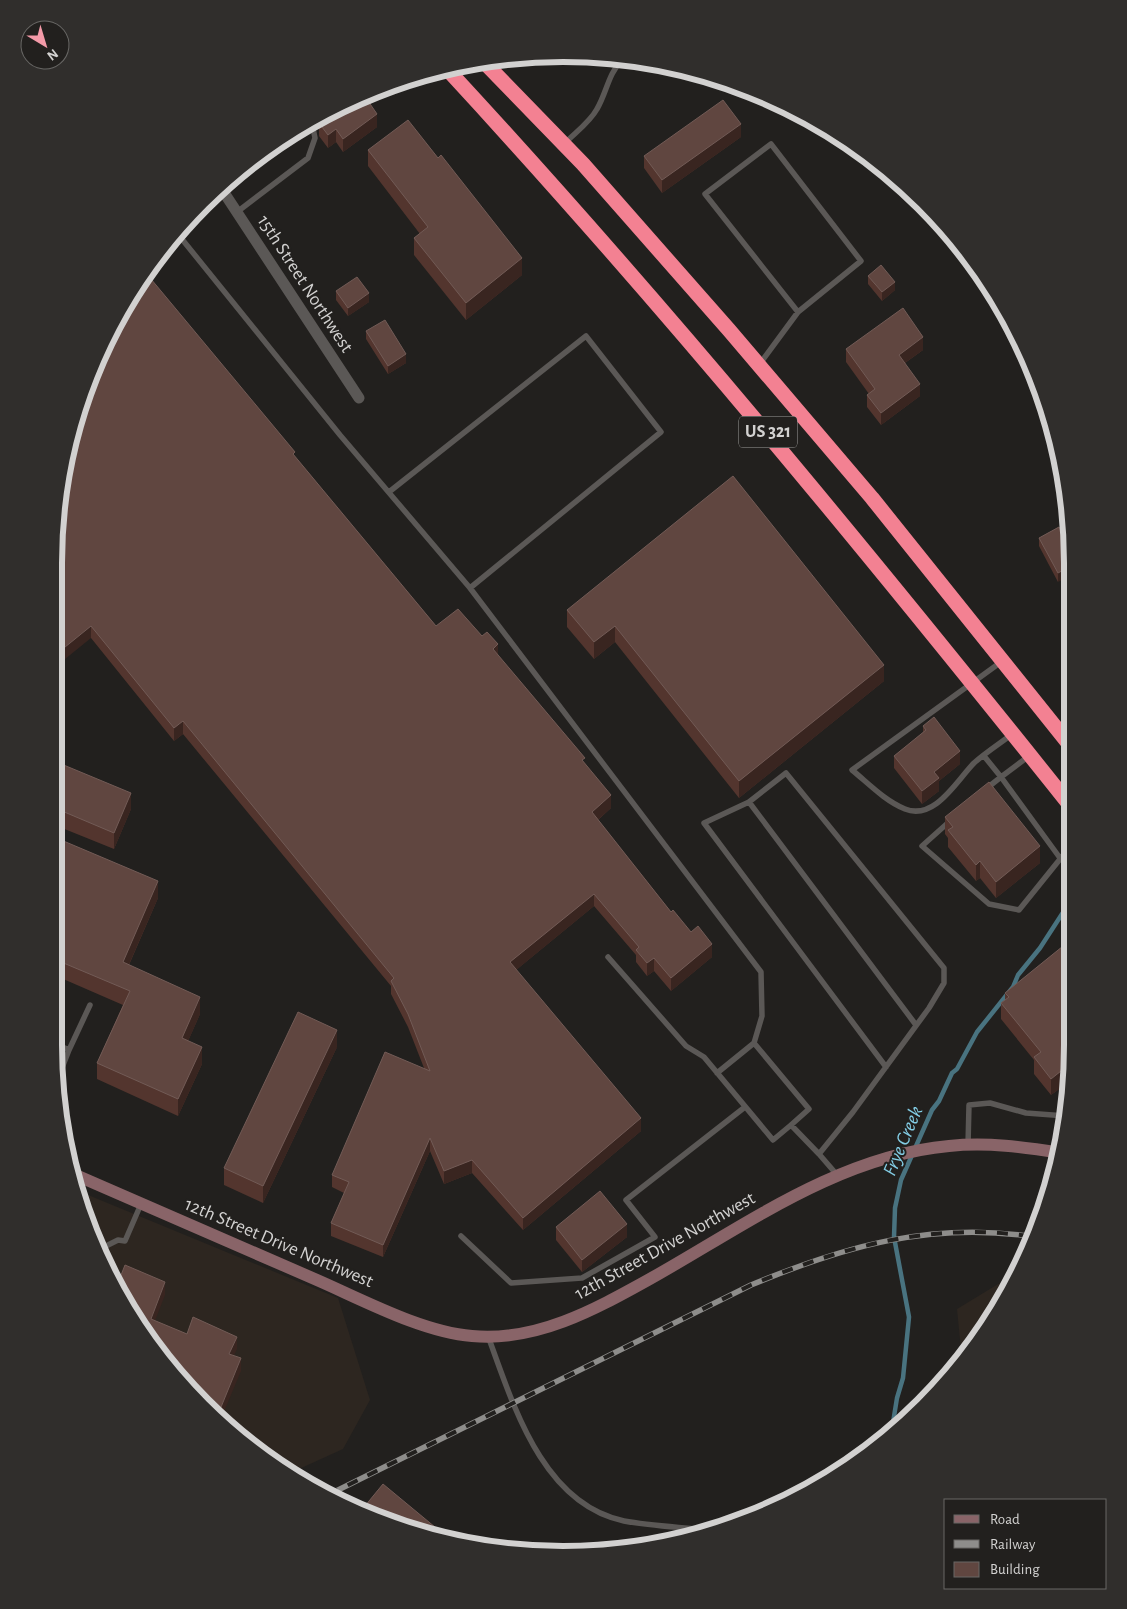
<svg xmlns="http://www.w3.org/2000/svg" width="1127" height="1609" font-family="'Alegreya Sans',sans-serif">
<rect width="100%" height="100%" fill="#22201e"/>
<path fill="#2d2620" d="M76 1190 338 1298 370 1400 343 1449 288 1474 228 1429 139 1328 106 1271Z
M1018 1272 987 1329 962 1360 957 1309Z"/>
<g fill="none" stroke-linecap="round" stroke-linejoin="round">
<path stroke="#497380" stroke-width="4.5" d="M891 1435 897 1398 903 1378 909 1317 894 1237 895 1208 901 1180 932 1110 939 1101 952 1073 957 1069 977 1032 1013 987 1018 975 1040 948 1073 897"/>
<path stroke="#5b5856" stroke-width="5.5" d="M387 87C401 90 410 86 421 76
M565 143C576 132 590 122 597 109 607 92 608 74 622 60
M237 212 308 158 315 138 312 123
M177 233 340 435 470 588 761 972 762 1016 754 1043 809 1109 791 1125 819 1154
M759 365 798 312 861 261 771 144 705 194 798 312
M389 492 586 336 661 432 470 588
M1001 662 852 770C868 783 885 801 905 809 935 821 957 780 974 763 985 753 999 744 1011 735
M984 756 1001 777 1029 756
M987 788 1001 777 1060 858
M749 802 916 1025
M950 821 922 846 989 904 1019 910 1073 843
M608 957 686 1046 704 1057 773 1140 791 1125
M54 1043 69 1050 58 1078
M69 1050 90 1005
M717 1073 754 1043
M968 1145 969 1105 990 1103 1026 1113 1066 1116
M838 1176 819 1154 853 1112 929 1008 944 983V968L786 773 749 802 704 823 886 1067
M461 1236 511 1283 582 1278 655 1237 626 1200 745 1107
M98 1250 118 1240 125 1241 141 1204
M488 1336C513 1404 542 1504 624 1521 651 1526 680 1527 707 1530"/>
<path stroke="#5b5856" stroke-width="11" d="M221 188 359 398"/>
<path stroke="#896468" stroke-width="12" d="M71 1173C153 1209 235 1244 317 1280 363 1300 422 1332 472 1336 536 1342 594 1310 648 1280 743 1227 838 1156 949 1146 987 1142 1024 1147 1061 1153"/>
<path stroke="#f38192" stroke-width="15" d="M484 62 583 164 729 330 872 498 1073 749
M447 69C667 307 871 556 1073 809"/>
<defs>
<path id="rail" d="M328 1495 751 1285C845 1246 932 1221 1035 1237"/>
</defs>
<use href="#rail" stroke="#8e8d8b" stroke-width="5.5"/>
<use href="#rail" stroke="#22201e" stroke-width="4" stroke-dasharray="11" stroke-linecap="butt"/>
</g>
<path fill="#53352e" d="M364 95 377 127 343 152 336 142 328 148 319 136V120Z
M741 137 662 193 644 168V156Z
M368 150 438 158 522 275 466 320 414 255V238L420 234 368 166Z
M944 226 956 240 954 242 944 227Z
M868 276 895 290 882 301 868 284Z
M336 291 369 302 348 316 336 300Z
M366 331 406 363 388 374 366 339Z
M846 349 923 350 905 363 920 396 881 425 867 407V395L869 394 846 362Z
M295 457 436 626 498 655 585 764 611 808 598 820 671 912 712 957 671 991 654 971 647 976 636 962V955L594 906 516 970 641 1131 523 1230 472 1173 444 1184 430 1151 383 1257 331 1236V1223L344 1193 332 1187V1175L424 1068 408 1027 391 994V986L183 734 174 741 91 638 54 563Z
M1059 527 1058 582 1039 546V538Z
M567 610 884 681 739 798 615 642 594 659 567 627Z
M923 726 960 764 939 781V791L922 804 894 768V756L923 733Z
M54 761 131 809 114 849 62 828 57 838 158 898 129 965 200 1014 188 1041 202 1064 178 1116 97 1079V1063L123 1005 54 975Z
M945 817 1040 863 996 898 980 878 976 881 948 847V838L945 834Z
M1005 993 1073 1046 1069 1088 1066 1084 1051 1095 1034 1074V1060L1001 1019V1003L1005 1000Z
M337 1047 263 1203 224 1185V1168Z
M556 1227 627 1237 582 1272 556 1240Z"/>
<path fill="#392520" d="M377 114V127L343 152V139Z
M741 124V137L662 193V180Z
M336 129V142L328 148V135Z
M522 258V275L466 320V303Z
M895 282V290L882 301V292Z
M369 293V302L348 316V308Z
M923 337V350L899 367V355Z
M406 354V363L388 374V366Z
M920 384V396L881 425V413Z
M1073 565V574L1058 582V573Z
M91 626V638L54 668V656Z
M615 626V642L594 659V642Z
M498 644V657L493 649Z
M884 665V681L739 798V781Z
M183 721V734L174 741V728Z
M960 751V764L939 781V791L922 804V791L934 772Z
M131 793V809L114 849V833Z
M611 795V808L592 825V812Z
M62 811V828L54 846V830Z
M1040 846V863L996 898V882Z
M980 861V878L976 881V865Z
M158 881V898L123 978V962Z
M594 894V906L510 975V962Z
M712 944V957L671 991V978Z
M654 958V971L647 976V963Z
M200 997V1014L182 1055V1038Z
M337 1030V1047L263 1203V1186Z
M202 1047V1064L178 1116V1099Z
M1066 1067V1084L1051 1095V1079Z
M641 1118V1131L523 1230V1218Z
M430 1138V1151L383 1257V1245Z
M472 1160V1173L444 1184V1171Z
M627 1224V1237L582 1272V1260Z
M165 1282V1295L151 1331V1319Z
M237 1337V1349L229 1366V1354Z
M241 1358V1371L220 1421 217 1417Z"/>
<path fill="#604640" stroke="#725b56" d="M364 95 377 114 343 139 336 129 328 135 319 123V120Z
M723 100 741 124 662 180 644 156Z
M408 120 438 158 441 155 522 258 466 303 414 238 428 227 368 150Z
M881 265 895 282 882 292 868 276Z
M146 273 295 452 293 454 436 626 458 609 482 636 487 632 498 644 493 649 585 758 582 760 611 795 592 812 671 912 673 910 691 932 698 926 712 944 671 978 654 958 647 963 636 950 639 947 594 894 510 962 641 1118 523 1218 472 1160 444 1171 430 1138 383 1245 331 1223 349 1182 332 1175 385 1052 430 1071 408 1014 391 981 394 978 183 721 174 728 91 626 54 656V563L63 464 106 338Z
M357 277 369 293 348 308 336 291Z
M903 308 923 337 899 355 920 384 881 413 867 395 875 389 846 349Z
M385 320 406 354 388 366 366 331Z
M733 476 884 665 739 781 615 626 594 642 567 610Z
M1059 527 1072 552 1073 565 1058 573 1039 538Z
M934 717 960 751 934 772 939 778 922 791 894 756 926 730 923 726Z
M54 761 131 793 114 833 62 811 54 830Z
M989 782 1040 846 996 882 980 861 976 865 948 830 953 827 945 817Z
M54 837 158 881 123 962 200 997 182 1038 202 1047 178 1099 97 1063 130 991 54 959Z
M1073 938V1046L1071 1072H1070L1066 1067 1051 1079 1034 1057 1041 1052 1001 1003 1009 997 1005 993Z
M298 1012 337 1030 263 1186 224 1168Z
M600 1191 627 1224 582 1260 556 1227Z
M125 1265 165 1282 151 1319 187 1334 193 1317 237 1337 229 1354 241 1358 217 1417 140 1328 116 1288Z
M383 1484 447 1537 368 1516 360 1512Z"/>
<g text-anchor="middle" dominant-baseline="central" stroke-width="4" stroke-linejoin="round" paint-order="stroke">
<rect fill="#22201e" stroke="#9d9c9b" stroke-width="1" x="739" y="416.5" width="58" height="31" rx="4"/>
<g font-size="18" font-weight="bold" fill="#d2d1d0">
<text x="768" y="432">US 321</text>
</g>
<g font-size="19" fill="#d2d1d0" stroke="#22201e">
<text transform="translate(305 284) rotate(57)">15th Street Northwest</text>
<text transform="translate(279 1243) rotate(23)">12th Street Drive Northwest</text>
<text transform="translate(665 1246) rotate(-29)">12th Street Drive Northwest</text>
</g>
<g font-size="20" font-style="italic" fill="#83cde5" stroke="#22201e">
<text transform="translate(903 1141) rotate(-67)">Frye Creek</text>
</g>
</g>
<path d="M0 0H1127V1609H0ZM563 62H563A501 501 0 0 1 1064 563V1045A501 501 0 0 1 563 1546H563A501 501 0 0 1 62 1045V563A501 501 0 0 1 563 62Z" fill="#302e2c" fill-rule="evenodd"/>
<path fill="none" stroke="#d2d1d0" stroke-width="6" d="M563 62H563A501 501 0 0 1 1064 563V1045A501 501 0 0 1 563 1546H563A501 501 0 0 1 62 1045V563A501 501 0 0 1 563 62Z"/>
<rect x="944" y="1499" width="162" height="90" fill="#22201e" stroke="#686765"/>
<rect x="954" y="1515" width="25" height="8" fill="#896468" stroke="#686765"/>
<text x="990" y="1524" font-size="15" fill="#d2d1d0">Road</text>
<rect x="954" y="1540" width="25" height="8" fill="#8e8d8b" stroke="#686765"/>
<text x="990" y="1549" font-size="15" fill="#d2d1d0">Railway</text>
<rect x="954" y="1562" width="25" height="15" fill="#604640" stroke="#686765"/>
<text x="990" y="1574" font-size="15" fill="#d2d1d0">Building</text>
<g transform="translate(45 45) rotate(142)"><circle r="24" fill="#22201e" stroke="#686765"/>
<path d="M0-4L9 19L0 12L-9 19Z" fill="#f39aa8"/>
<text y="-8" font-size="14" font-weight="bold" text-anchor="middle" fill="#d2d1d0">N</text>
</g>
</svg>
